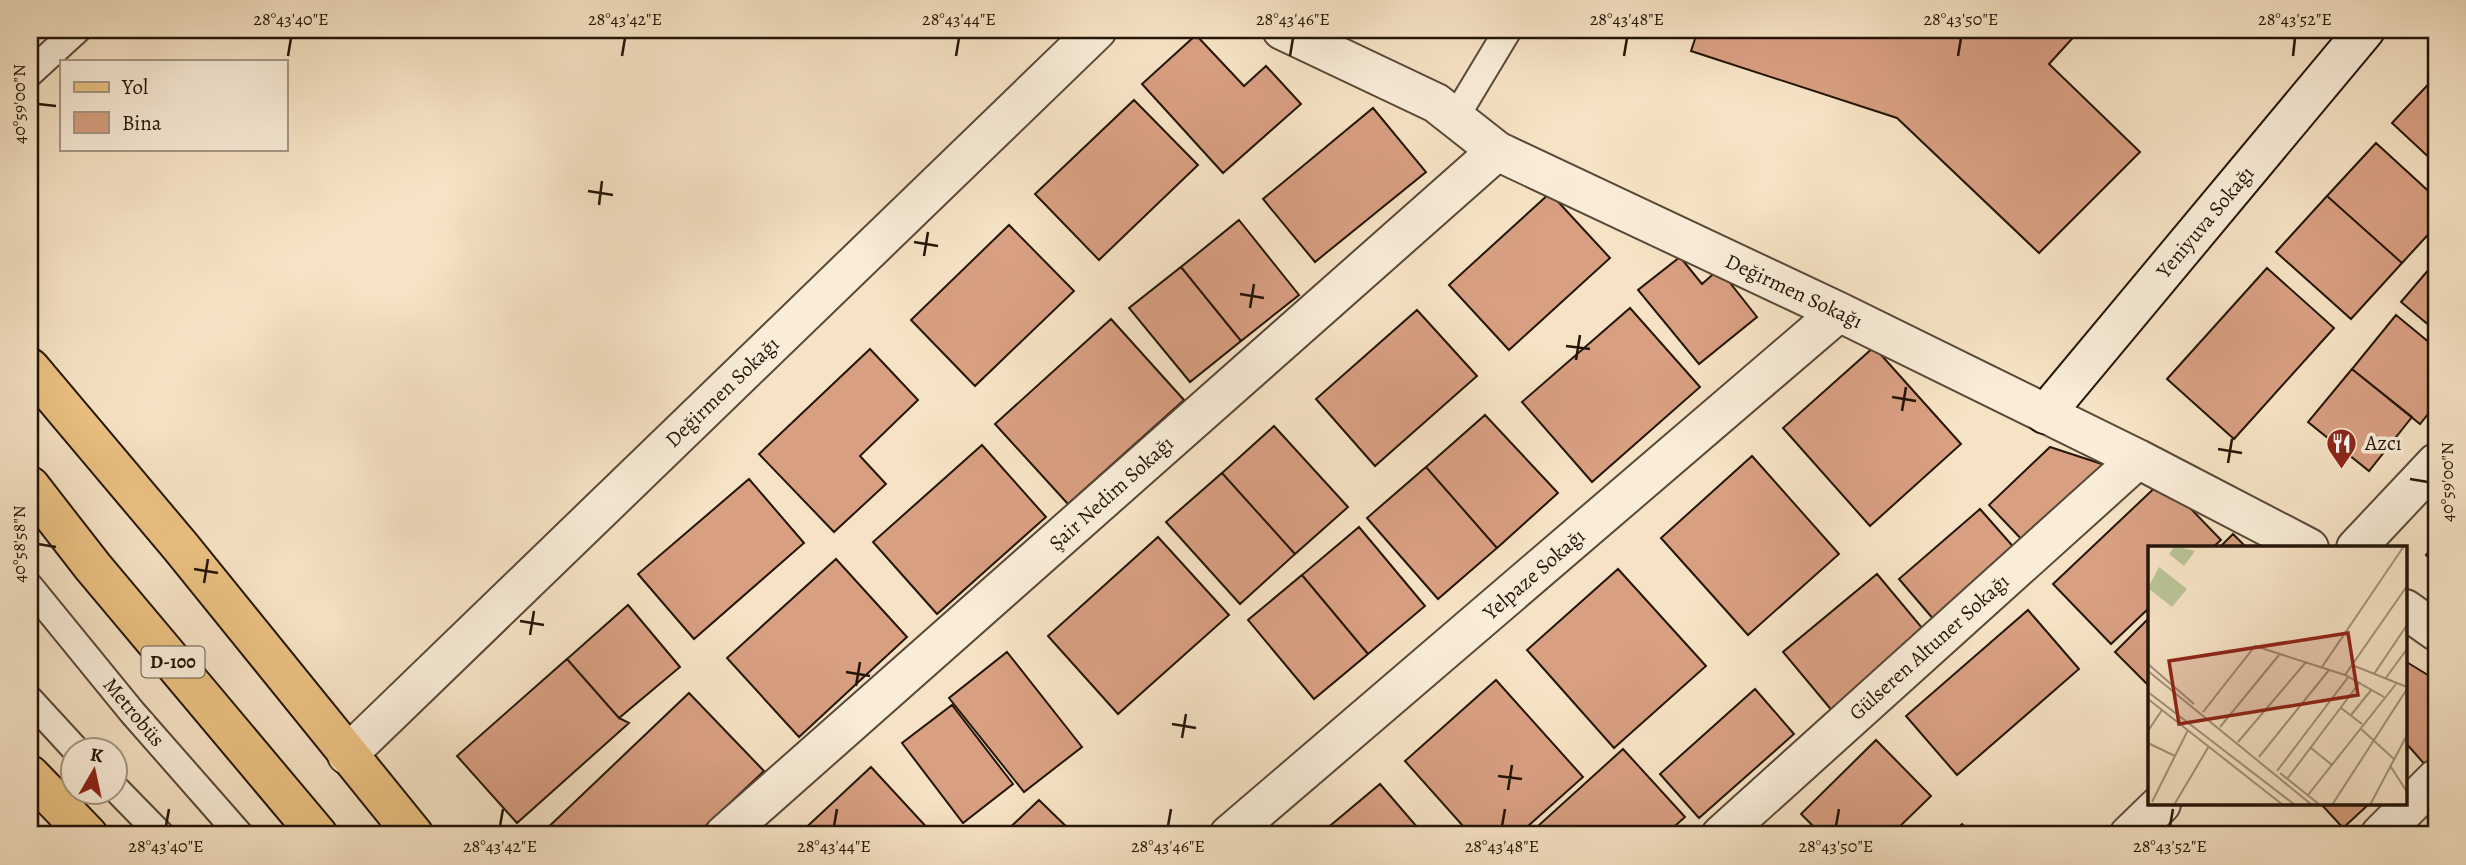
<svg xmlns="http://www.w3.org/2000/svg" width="2466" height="865" font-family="Alegreya,serif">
<rect width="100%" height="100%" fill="#f6e3c5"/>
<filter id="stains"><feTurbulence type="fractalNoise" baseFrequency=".00286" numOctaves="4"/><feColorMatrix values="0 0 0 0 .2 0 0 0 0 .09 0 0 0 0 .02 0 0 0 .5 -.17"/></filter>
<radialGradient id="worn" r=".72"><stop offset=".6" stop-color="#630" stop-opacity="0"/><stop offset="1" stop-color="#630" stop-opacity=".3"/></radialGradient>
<path fill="#d89f81" stroke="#241508" stroke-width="2" d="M1698 30H2080L2049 64 2140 152 2039 253 1897 118 1691 51Z
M1196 35 1244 86 1266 66 1301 104 1223 173 1142 84Z
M2436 76V164L2392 123Z
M1134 100 1198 165 1099 260 1035 194Z
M1373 108 1426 172 1315 262 1263 199Z
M2376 143 2436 198V226L2402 263 2327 196Z
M1550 193 1610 258 1509 350 1449 285Z
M2327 196 2402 263 2351 319 2276 252Z
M1239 220 1299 295 1241 341 1181 267Z
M1009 225 1074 291 975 386 911 320Z
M1680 257 1702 284 1719 269 1757 317 1699 364 1638 290Z
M2436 261V331L2401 302Z
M1181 267 1241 341 1190 382 1129 308Z
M2267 268 2334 328 2234 439 2167 379Z
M1630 308 1700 387 1592 482 1522 402Z
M1417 310 1477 376 1375 466 1316 399Z
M2396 315 2436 348V404L2420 424 2352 369Z
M1111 319 1184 400 1068 504 995 424Z
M1874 347 1961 444 1870 526 1783 428Z
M870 349 918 400 860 456 886 484 834 532 759 454Z
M2352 369 2412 417 2369 471 2308 422Z
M1485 415 1558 493 1497 548 1426 467Z
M1274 426 1348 507 1295 554 1222 473Z
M982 445 1046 517 937 614 873 542Z
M2050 447 2108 466 2026 544 1989 505Z
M1752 456 1839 554 1748 635 1661 538Z
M1426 467 1497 548 1438 599 1367 518Z
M1222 473 1295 554 1240 604 1166 522Z
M749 479 804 543 694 639 638 574Z
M2163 480 2221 540 2212 548H2149V608L2111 644 2053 584Z
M1980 509 2017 551 1935 621 1899 579Z
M1359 527 1425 606 1368 654 1302 575Z
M2233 534 2247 548H2219Z
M1158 537 1229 615 1118 714 1048 636Z
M2436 543V565L2426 555Z
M836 559 907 637 799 737 727 658Z
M1618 569 1706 666 1614 748 1527 650Z
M1877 574 1928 635 1834 713 1783 652Z
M1302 575 1368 654 1314 699 1248 620Z
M628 605 680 667 619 718 567 659Z
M2028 610 2079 669 1957 775 1906 716Z
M2149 618V686L2115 652Z
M1007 652 1082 747 1024 792 949 698Z
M567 659 619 718 629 723 517 823 457 756Z
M2405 661 2436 680V759L2427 767 2405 742Z
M1496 680 1583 777 1518 835H1471L1405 761Z
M1755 689 1794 734 1699 818 1660 774Z
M689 693 764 771 696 835H540Z
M952 705 1013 784 963 823 902 743Z
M1876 740 1931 796 1891 835H1822L1801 814Z
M1623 749 1685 817 1665 835H1546L1538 826Z
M871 767 932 833 930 835H798Z
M1380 784 1424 835H1319Z
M1039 800 1075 835H1002Z
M2321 804H2369L2343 828Z
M1962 824 1974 835H1950Z"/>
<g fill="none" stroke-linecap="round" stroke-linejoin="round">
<defs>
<path id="lane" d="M30 73 77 30
M1455 118 1508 30
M30 587 132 712 240 835
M30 700 76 750
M116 789 161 835"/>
<path id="street" d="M1282 30 1436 103 1497 151 1839 312 2138 459 2309 548
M2356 548 2436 463
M2405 609 2436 631
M347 755 1097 30
M724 835 1497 151
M1229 835 1839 312
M1721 835 2138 459
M2129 835 2161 804
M2380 835 2436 779"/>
<path id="secondary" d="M2045 414 2365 30"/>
<path id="primary" d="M30 368 180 546 414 835"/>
<path id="highway" d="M30 486 93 567 318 835
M30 775 88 835"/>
</defs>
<use href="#lane" stroke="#584837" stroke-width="30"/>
<use href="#street" stroke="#584837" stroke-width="42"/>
<use href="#secondary" stroke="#241508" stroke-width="42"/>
<use href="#primary" stroke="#241508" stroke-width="42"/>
<use href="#highway" stroke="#241508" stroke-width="42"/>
<use href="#lane" stroke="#f9edd9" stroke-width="26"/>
<use href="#street" stroke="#f9edd9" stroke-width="38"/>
<use href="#secondary" stroke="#f9edd9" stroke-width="38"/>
<use href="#primary" stroke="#ebc282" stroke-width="38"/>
<use href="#highway" stroke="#ebc282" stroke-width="38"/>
</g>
<path fill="none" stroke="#241508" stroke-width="2.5" d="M288 56 291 38M622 56 625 38M956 56 959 38M1290 56 1293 38M1624 56 1627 38M1958 56 1961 38M2293 56 2295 38M38 104 56 106M588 191 613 195M599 205 602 181M914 242 938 246M924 256 928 232M1240 294 1264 298M1250 308 1254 284M1566 346 1590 349M1576 360 1580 335M1892 397 1916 401M1902 411 1906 387M2218 449 2242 453M2228 463 2232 439M2410 479 2428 482M38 544 56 547M194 569 218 573M204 583 208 559M520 621 544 625M530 635 534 611M846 672 870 676M856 686 860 662M1172 724 1196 728M1182 738 1186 714M1498 776 1522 779M1508 790 1512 765M166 826 169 809M500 826 503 809M834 826 837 809M1168 826 1171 809M1502 826 1505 809M1836 826 1839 809M2170 826 2173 809"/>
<defs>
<symbol id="restaurant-pin" viewBox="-11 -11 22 30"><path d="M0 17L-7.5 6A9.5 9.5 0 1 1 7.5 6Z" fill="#8f2418" stroke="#f9edd9"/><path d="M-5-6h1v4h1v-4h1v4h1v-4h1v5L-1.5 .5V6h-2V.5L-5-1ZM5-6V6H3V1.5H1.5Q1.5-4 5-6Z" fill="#fff"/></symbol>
</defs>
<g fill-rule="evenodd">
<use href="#restaurant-pin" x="2324" y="426" width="35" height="47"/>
</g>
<g text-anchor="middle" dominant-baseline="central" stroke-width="7" stroke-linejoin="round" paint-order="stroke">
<rect fill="#f9edd9" stroke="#645647" stroke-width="2" x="141.5" y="646.5" width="63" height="31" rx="5"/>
<g font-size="19" font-weight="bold" fill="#241508">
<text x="173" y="662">D-100</text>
</g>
<g font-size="21" fill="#241508" stroke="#f9edd9">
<text transform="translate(2205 222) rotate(-50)">Yeniyuva Sokağı</text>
<text transform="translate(1794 291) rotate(25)">Değirmen Sokağı</text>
<text transform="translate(722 392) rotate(-44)">Değirmen Sokağı</text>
<text transform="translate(1111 493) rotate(-42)">Şair Nedim Sokağı</text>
<text transform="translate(1534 574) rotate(-41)">Yelpaze Sokağı</text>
<text transform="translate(1929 647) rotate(-42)">Gülseren Altuner Sokağı</text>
<text transform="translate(134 712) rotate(50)">Metrobüs</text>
</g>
<g font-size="21" fill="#241508" stroke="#f9edd9" text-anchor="start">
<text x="2365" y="443">Azcı</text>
</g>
</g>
<g transform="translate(2148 546)">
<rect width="259" height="259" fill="#f6e3c5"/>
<path d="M27 0 47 5 36 20 21 8ZM11 21 39 43 24 61 0 42Z" fill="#bac497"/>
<path fill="none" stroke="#a29179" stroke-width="2" d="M0 118 46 158M204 119 259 141M174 121 256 0M0 125 164 259M226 128 259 79M197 129 259 40M237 133 259 103M0 146 147 259M0 153 135 259M193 162 214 178M55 166 107 100 197 129 236 151M203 169 224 143M72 181 131 109M212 182 247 214M0 185 14 164M90 196 158 116M0 197 27 210M163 202 184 219M111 211 181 124M243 221 259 246M129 225 201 130M132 227 172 259M139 233 212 136M160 249 248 138M4 256 40 184M26 259 61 200M184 259 259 143M222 259 259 189"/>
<path fill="#8f2418" fill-opacity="0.15" stroke="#8f2418" stroke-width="3.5" d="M200 87 210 149 31 178 21 115Z"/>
<rect width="259" height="259" fill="none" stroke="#241508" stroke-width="3.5"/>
</g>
<rect width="2466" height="865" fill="none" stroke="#f6e3c5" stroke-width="77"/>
<rect x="60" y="60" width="228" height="91" fill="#f9edd9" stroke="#a49785" stroke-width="2"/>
<rect x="74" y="82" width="35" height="10" fill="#ebc282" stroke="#a49785" stroke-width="2"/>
<text x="122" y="94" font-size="21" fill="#241508">Yol</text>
<rect x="74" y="112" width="35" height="21" fill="#d89f81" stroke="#a49785" stroke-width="2"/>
<text x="122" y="130" font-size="21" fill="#241508">Bina</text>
<g transform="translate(94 771) rotate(9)"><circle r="33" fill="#f9edd9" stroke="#a49785" stroke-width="2"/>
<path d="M0-5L12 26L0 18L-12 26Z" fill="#8f2418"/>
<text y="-10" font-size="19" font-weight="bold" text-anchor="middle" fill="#241508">K</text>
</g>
<rect x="38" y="38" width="2390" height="788" fill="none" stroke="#241508" stroke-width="2.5"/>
<g font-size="18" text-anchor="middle" fill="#241508">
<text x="291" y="25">28°43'40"E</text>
<text x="625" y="25">28°43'42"E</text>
<text x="959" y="25">28°43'44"E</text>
<text x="1293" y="25">28°43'46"E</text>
<text x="1627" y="25">28°43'48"E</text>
<text x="1961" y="25">28°43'50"E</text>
<text x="2295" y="25">28°43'52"E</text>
<text transform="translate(19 104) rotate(-90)" y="6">40°59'00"N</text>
<text transform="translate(2447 482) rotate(-90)" y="6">40°59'00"N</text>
<text transform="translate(19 544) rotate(-90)" y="6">40°58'58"N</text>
<text x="166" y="852">28°43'40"E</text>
<text x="500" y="852">28°43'42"E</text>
<text x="834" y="852">28°43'44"E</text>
<text x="1168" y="852">28°43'46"E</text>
<text x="1502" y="852">28°43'48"E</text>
<text x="1836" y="852">28°43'50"E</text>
<text x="2170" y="852">28°43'52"E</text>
</g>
<rect width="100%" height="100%" filter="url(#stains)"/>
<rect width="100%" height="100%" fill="url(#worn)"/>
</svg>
